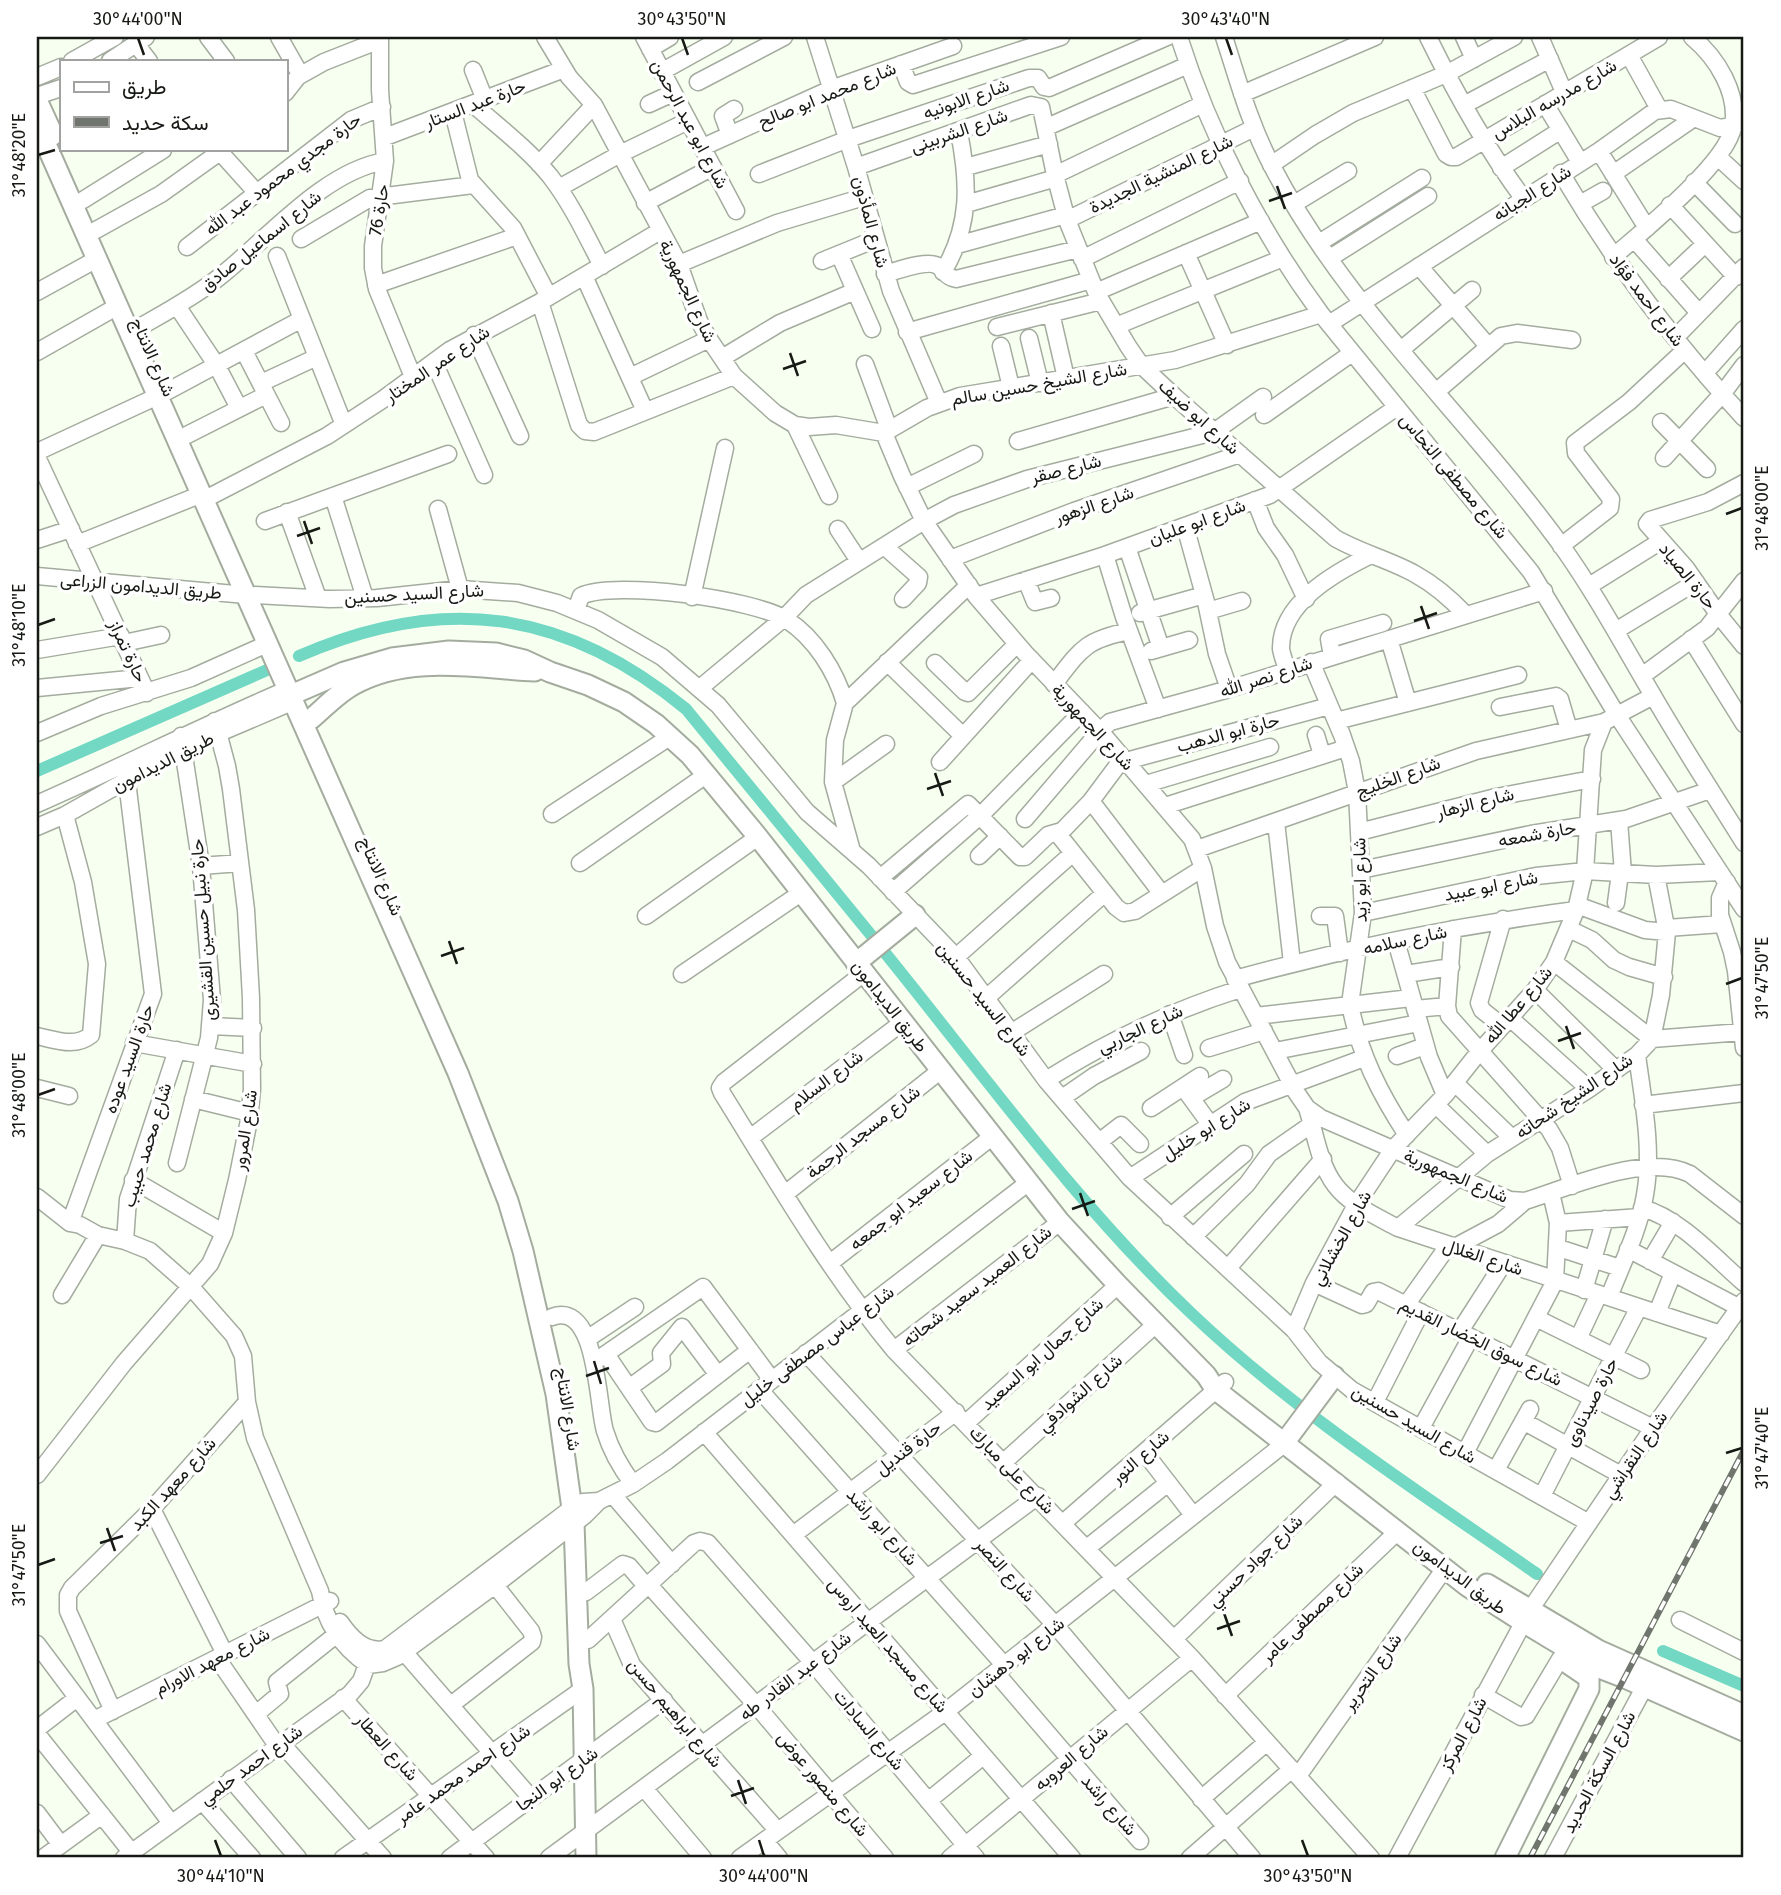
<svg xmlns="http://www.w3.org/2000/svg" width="1781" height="1895" font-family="'Fira Sans',Vazirmatn,sans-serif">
<rect width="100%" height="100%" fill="#f7fff1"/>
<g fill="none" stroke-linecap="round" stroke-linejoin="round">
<path stroke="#72d8c3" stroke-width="12" d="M299 656C443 593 564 609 686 709L871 935
M37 771 267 670
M886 954C984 1075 1077 1205 1191 1313 1296 1413 1418 1491 1537 1574
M1663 1651 1744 1686"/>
<defs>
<path id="minor" d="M208 37 226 61
M279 37 300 74 285 93
M380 37V90L385 161 373 246V268L377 289 413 377
M545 37 569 77 594 105 679 264 699 321 709 339 734 376 775 413 795 425 809 427 836 425 884 433 902 476 924 521 976 596 1025 653 1100 731 1192 839 1203 868 1215 926 1227 962 1296 1092 1307 1108 1321 1118 1510 1200 1525 1201C1570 1187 1647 1152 1690 1174L1744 1216
M644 37 736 211
M815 37 856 167 891 291 939 403
M1179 37C1210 135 1260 231 1321 314L1531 572 1617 715 1744 909
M1224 37C1238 80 1250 125 1272 166 1345 307 1468 417 1561 545 1596 594 1624 647 1655 699 1683 747 1714 795 1744 843
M1428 37C1455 92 1486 148 1523 198
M1464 37 1474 59
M1540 37 1564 92
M136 44 149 61
M650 49 670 37
M1629 55 1659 109
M72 61 115 37
M110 61 146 37
M901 64 908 82 913 85 1061 37
M473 70 485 100
M661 72 724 37
M299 76 324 62 380 40
M37 77 61 67
M698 82 784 37
M1412 88 1446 154 1451 157H1456L1659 37
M1242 94 1375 37
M37 96 61 88
M649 104 673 93
M1545 104 1580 162
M474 105C500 128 528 149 550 176 571 203 586 235 602 266
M1464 105 1550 59
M453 112 470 180 513 228 549 297
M1047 127 1188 65
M730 135 723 116 734 109
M385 137 564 69
M703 147 831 89 953 46
M1599 151 1647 228
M220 152 256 192
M1718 157 1744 181
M539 164 594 105
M1271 165 1315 135 1353 113 1446 74 1514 37
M856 167 1031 105 1041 107 1055 175 1067 220 1096 292 1128 346 1141 365 1174 396 1335 538C1361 553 1390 560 1415 574 1435 585 1451 599 1466 615
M966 167 1049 144
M1501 168 1561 130
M1561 173C1613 261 1675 343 1744 418
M759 174 848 139 1029 78H1038L1044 87 1049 88 1167 37
M1613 174 1694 118
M1055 175 1203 104
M1694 182 1735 224
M559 188 620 154 688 121
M83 200 163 150
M645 203 713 167
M966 204 1056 178
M1294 204 1348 171
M1580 204 1603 191
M1670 205 1736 277
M1067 220 1254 128
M96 230 161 194 224 149
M301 239 370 198 473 185
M1634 239 1699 313
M1319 243 1422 178
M957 245 1066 215
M187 247 351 120 382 107
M1186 253 1227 345
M839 254 872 329
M277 256 344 425
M1613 257C1642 232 1727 163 1733 127 1739 93 1717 58 1692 37
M1330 258 1428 196
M1082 259 1240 181
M822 261 876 239
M679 264 777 223 864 197
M1419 266 1488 346
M943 272C971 225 969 183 959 132
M885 274C896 271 928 259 938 266 946 271 945 277 956 279L1078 249
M584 276 645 411
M1668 279 1705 244
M376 285 517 236
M37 292 97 259
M1096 292 1261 221
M540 302 579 425 585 431 594 432 734 376
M177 306 217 366 239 408
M1051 313 1066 378
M1329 324 1599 151 1655 111 1671 109 1720 128 1744 123
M1116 326 1283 258
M140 327C166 312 194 297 218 278 267 240 322 172 385 161
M997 327 1101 301
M907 332 1091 280
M474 335 520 436
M1029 338 1040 383
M1675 338 1744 267
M1001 346 1011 387
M1402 349 1472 290
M244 351 281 423
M37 352 118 306
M722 358 780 323 855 291
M434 362 484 475
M865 364 889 429
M1705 373 1744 329
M630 377 709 339
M261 383 317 357
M168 391 302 319
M1437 391 1501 336 1517 333 1572 340
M1264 415 1352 353
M1661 422 1707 469
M795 425 829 496
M884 433 927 408 960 396 1175 360 1321 314
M187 435 266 395
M1018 441 1174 396
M37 452 158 396
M37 457 147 693
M1664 458 1723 393 1744 365
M1744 483 1708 502 1650 520 1647 524 1686 568 1718 614 1744 646
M907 487 974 454
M213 495 327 436 382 400 450 350 540 302 660 231
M333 496 365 598
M1255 500 1266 528 1285 555 1306 599
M438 509 460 589
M287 512 318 598
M265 521 448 454
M1185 526 1206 602 1217 654 1229 689
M838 529 859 561
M37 540 71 529
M77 544 202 494
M884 546 919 577 918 583 903 599
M1561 546 1610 508 1611 499 1576 453 1575 443 1629 402 1685 350
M1127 547 1161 648
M1105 555 1124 617 1158 709
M950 559 1074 511 1240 454
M37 576 246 595
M1026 580 1035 602 1051 598
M1589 586 1661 541
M255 595 330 599 377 598 460 589 518 593 557 603 598 620 662 657 718 705 807 812 869 866 956 957 1046 1080 1130 1178 1294 1330 1319 1362 1352 1390 1589 1523
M976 596 1105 555 1270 495 1397 407
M692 597 725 448
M576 610 581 596C615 580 755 599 787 620 815 638 836 672 845 703
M1208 611 1242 601
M1140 613 1204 595
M1617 630 1696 582
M1389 639 1408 703
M1691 639 1744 724
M124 643 161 635
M37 650 121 636
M1151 651 1189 640
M1332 656 1329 639 1383 623
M887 662 963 736
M1311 662 1342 735 1351 761 1357 792 1363 913 1350 1004C1359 1053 1380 1094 1407 1135
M935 663 965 692 968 693 1017 644
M1287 670C1285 663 1282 655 1281 649 1280 603 1336 572 1371 555
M1642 676 1707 628 1744 581
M1054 684C1081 649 1085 640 1129 631
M37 688 140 678
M700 688 784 618 806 595 924 521 954 505 1027 479 1214 432 1263 397
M1500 707 1556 696 1560 699 1569 730
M1336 721 1518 675
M37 733 101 706 191 678 267 644
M1316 735 1322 755
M1126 761 1329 706
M940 762 1032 660
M833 782 886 744
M1146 784 1270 747
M1091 801 1162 894
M37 804C121 767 202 726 286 690
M1165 806 1346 748
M552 814 671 736
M1025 819 1100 731 1110 722 1229 689 1544 591
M1619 821 1623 873
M1276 822 1292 963
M37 827 65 815 184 748 292 702
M1359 832 1496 797 1592 779
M1058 834 1116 907 1124 913 1135 911 1203 868
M1197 849 1476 751 1604 722
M852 851 833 782 835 740 845 703 969 585
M979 856 1000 836
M580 863 706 775
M201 866 240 863
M1361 870 1531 834 1626 819 1710 790
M880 878 968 804 1020 857H1025L1048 835 1062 831 1091 801 1123 758
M1727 882 1720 898V915L1732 952 1736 971 1744 1048
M893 892 981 815 1082 712
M1616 903 1620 873
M1577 905 1645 930 1667 932
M1363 913 1536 876 1585 871 1656 875 1720 872
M646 916 758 837
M1320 916H1335L1340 953
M1667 928 1722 924
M1453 929 1447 1006 1449 1016 1549 1129 1560 1148 1572 1186
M1569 929 1592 940 1614 960 1629 967 1664 977
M1396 941 1429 1057 1445 1095
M956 957 1073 853
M1554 962 1652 1039 1742 1032
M864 973 724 1082 720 1088 722 1093C776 1180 828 1270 894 1350L1192 1658 1371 1858
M682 974 801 893
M1406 974 1451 967
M1235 979C1347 948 1461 925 1576 910
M1535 990 1616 1070
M985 999 1105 893
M1415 1009 1447 1006
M1170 1014 1184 1055
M1256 1016 1411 998
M1510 1018 1589 1089
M211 1026 253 1028
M1502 1026 1482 1010 1479 1003 1503 919
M1011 1033 1104 974
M37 1036C56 1040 75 1048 91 1035L97 964 83 882 65 815
M134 1043 253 1064
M1209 1048 1264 1031
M1275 1051 1419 1023
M1397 1056 1425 1046
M1046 1080C1108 1041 1170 1011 1240 989
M1455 1083 1512 1138
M1183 1087 1210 1124
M37 1088 69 1096
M1062 1098 1094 1076 1141 1051
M1191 1098 1223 1079
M193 1099 250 1113
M1436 1105 1487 1154
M1643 1105 1744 1093
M1151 1108 1200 1076
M1307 1108C1315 1132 1319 1164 1335 1185 1350 1205 1376 1216 1398 1228L1721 1334
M750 1138 903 1022
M1099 1142 1121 1125 1140 1144
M177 1163 209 1038 212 1000 201 866 181 736
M1130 1178 1245 1102 1364 1058
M133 1180 224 1233
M785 1194 941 1070
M37 1197 70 1223 80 1225 98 1235 125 1241 150 1251 191 1287 234 1336 243 1356 247 1402 255 1438 320 1591C325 1623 342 1647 368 1665L383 1663 397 1657 495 1585 584 1516 599 1501 633 1484 667 1461 1029 1182
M1642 1208C1680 1218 1715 1258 1744 1283
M1170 1217 1244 1154
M70 1223 153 994 125 765
M1558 1223 1640 1217
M1398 1228 1487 1154 1589 1089 1637 1055 1652 1039 1661 995 1667 932 1656 875
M1193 1237 1247 1184 1269 1154 1312 1124
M125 1241 128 1199 177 1050
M1453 1248 1498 1224 1525 1201
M1559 1248 1620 1268
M1628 1249 1740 1308
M1650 1261 1673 1222
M830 1263 993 1136
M1228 1268 1323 1159
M1314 1283 1362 1305 1366 1304 1373 1292 1378 1291 1653 1428
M1584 1290 1605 1219
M62 1295 98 1235
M1609 1297C1622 1264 1639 1230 1645 1195 1653 1150 1643 1100 1637 1055
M1406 1305 1448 1246
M1657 1313 1673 1273
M552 1317C598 1300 597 1406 605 1431 611 1451 621 1468 633 1484
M1536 1318 1641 1370
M1294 1330 1314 1283 1356 1205 1393 1149 1445 1095 1479 1052 1535 990 1554 962 1576 910 1585 871 1593 750 1604 722 1653 696
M1460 1331 1503 1264
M587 1339 635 1307
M1578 1339 1599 1294
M894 1350 1060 1222
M806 1353 1056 1626 1252 1858
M606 1354 652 1422 656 1423 750 1350
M594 1362 703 1287 772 1380
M629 1388 662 1364 661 1353 682 1327 718 1375
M759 1389 1005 1666
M1375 1402 1421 1312
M1523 1421 1621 1475
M966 1423 1118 1285
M1421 1428 1471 1337
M704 1432 1072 1858
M1145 1453 1193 1515
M1465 1453 1555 1281 1558 1223 1551 1193
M1005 1461 1156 1324
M1496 1470 1530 1409
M37 1475 124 1363 210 1264 224 1233 237 1180 249 1120 252 1089 251 998 246 910 231 789 227 766 215 721
M613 1495 672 1564
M1542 1496 1639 1307
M152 1509 225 1654
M1063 1523 1225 1382
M793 1535 956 1412
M1087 1548 1168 1483
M649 1585 756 1705 885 1858
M586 1592 623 1564 629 1566 647 1587
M612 1619 632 1665 778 1831
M1680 1620 1744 1652
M340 1622C351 1638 365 1653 385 1649L572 1508 583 1502 599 1501
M1174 1639 1337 1482
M588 1640 694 1543 700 1541 708 1543 813 1663 976 1858
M37 1644 171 1823
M404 1652 531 1798
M217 1658 278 1747
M996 1673 1140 1841
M1483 1695 1521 1717 1526 1716 1560 1659
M1225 1696 1398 1531
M343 1698 486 1858
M451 1705 532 1642 533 1637 531 1631 495 1585
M113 1711 68 1611V1595L72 1588 152 1509 247 1402
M256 1714 280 1694 277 1682 337 1634
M94 1720 330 1601
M37 1729 77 1698
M37 1734 132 1853
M282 1744 383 1858
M1298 1776 1445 1568
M231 1779 298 1858
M644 1788 703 1858
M1201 1799 1267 1742
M202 1801 252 1858
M928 1801 983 1756
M37 1813 61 1845
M765 1841 779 1858
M43 1858 102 1815
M124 1858 350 1694 361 1681 370 1656
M343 1858 583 1689
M450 1858 664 1700
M549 1858 1038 1496
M740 1858 945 1712 1284 1444
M950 1858 1192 1658
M1190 1858 1292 1769
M1397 1858 1530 1610 1653 1428 1744 1301
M1553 1858 1645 1686"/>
<path id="major" d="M37 100 53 135
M37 124 458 1073 508 1201 523 1251 556 1394 574 1523 579 1664 583 1689 586 1858
M298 692 344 672 392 658 449 651 496 653 524 660 550 672 588 685 624 702 656 724 690 755 758 837 1060 1222 1118 1285 1206 1375 1216 1390 1467 1586 1523 1622 1599 1668 1625 1678 1744 1731
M311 719C325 707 338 693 353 685 408 654 476 668 535 671
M856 963 915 915
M1290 1435 1334 1376
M1487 1584 1598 1650 1744 1715
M1505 1858 1589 1689V1678L1567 1663"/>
</defs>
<use href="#minor" stroke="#a4ac9f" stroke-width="19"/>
<use href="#major" stroke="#a4ac9f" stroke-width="23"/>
<use href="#minor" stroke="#fff" stroke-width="16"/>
<use href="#major" stroke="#fff" stroke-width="19"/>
<defs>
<path id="rail" d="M1530 1858 1744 1450"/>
</defs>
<use href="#rail" stroke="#70756d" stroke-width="6"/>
<use href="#rail" stroke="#fff" stroke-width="3.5" stroke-dasharray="10" stroke-linecap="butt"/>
</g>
<path fill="none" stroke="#161914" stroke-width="2.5" d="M138 38 144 55M682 38 688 55M1226 38 1232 55M38 155 55 150M1277 186 1285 209M1269 201 1292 193M790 353 798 376M783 369 806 361M1726 514 1742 508M304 521 312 544M297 536 320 528M1421 606 1429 629M1414 621 1437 613M38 625 55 619M935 773 943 796M927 789 951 781M449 941 457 964M441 956 464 948M1726 984 1742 978M1566 1026 1574 1049M1558 1041 1581 1033M38 1095 55 1089M1080 1193 1088 1216M1072 1209 1095 1201M594 1361 601 1384M586 1376 609 1368M1726 1453 1742 1448M107 1528 115 1551M100 1543 123 1536M38 1565 55 1559M1224 1613 1232 1636M1217 1629 1240 1621M738 1780 746 1804M731 1796 754 1788M215 1840 221 1856M759 1840 764 1856M1302 1840 1308 1856"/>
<g text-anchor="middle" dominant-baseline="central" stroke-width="7" stroke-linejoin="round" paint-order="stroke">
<g font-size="18" fill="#161914" stroke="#fff">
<text transform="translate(827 95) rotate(-22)">شارع محمد ابو صالح</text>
<text transform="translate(966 99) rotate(-19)">شارع الابونيه</text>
<text transform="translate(1554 99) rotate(-30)">شارع مدرسه البلاس</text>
<text transform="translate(475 104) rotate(-21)">حارة عبد الستار</text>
<text transform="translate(690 124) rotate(62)">شارع ابو عبد الرحمن</text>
<text transform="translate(959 131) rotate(-19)">شارع الشربينى</text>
<text transform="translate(283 174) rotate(-37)">حارة مجدي محمود عبد الله</text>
<text transform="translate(1161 174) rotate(-26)">شارع المنشية الجديدة</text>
<text transform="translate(1532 193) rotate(-32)">شارع الجبانه</text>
<text transform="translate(379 210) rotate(-81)">حارة 76</text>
<text transform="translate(871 222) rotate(75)">شارع المأذون</text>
<text transform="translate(261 241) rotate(-39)">شارع اسماعيل صادق</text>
<text transform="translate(688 291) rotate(65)">شارع الجمهورية</text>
<text transform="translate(1647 300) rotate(53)">شارع احمد فؤاد</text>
<text transform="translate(153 357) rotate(66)">شارع الانتاج</text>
<text transform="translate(437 364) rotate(-34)">شارع عمر المختار</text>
<text transform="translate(1039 384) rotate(-10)">شارع الشيخ حسين سالم</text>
<text transform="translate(1199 417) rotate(42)">شارع ابو ضيف</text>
<text transform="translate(1066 469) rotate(-14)">شارع صقر</text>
<text transform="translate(1454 476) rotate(50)">شارع مصطفى النحاس</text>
<text transform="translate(1094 505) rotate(-19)">شارع الزهور</text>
<text transform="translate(1197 522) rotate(-20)">شارع ابو عليان</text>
<text transform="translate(1688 576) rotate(51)">حارة الصياد</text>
<text transform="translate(141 586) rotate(5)">طريق الديدامون الزراعى</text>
<text transform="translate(414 594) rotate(-3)">شارع السيد حسنين</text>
<text transform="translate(128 651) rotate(65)">حارة تمراز</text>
<text transform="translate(1266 677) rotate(-18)">شارع نصر الله</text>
<text transform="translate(1093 727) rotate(47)">شارع الجمهورية</text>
<text transform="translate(1228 733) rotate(-15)">حارة ابو الدهب</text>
<text transform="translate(163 762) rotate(-27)">طريق الديدامون</text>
<text transform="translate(1398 777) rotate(-20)">شارع الخليج</text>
<text transform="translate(1475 803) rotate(-14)">شارع الزهار</text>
<text transform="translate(1537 834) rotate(-10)">حارة شمعه</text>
<text transform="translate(381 876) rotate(66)">شارع الانتاج</text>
<text transform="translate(1360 880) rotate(-91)">شارع ابو زيد</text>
<text transform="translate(1491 886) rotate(-11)">شارع ابو عبيد</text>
<text transform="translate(203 930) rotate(-94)">حارة نبيل حسين القشيرى</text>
<text transform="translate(1405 940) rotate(-12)">شارع سلامه</text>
<text transform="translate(984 999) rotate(52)">شارع السيد حسنين</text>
<text transform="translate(1518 1005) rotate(-50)">شارع عطا الله</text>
<text transform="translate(890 1006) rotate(52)">طريق الديدامون</text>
<text transform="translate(1140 1029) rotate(-25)">شارع الجاربي</text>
<text transform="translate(129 1059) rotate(-70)">حارة السيد عوده</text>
<text transform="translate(826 1080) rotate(-37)">شارع السلام</text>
<text transform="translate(1574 1096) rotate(-34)">شارع الشيخ شحاته</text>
<text transform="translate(1206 1129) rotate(-32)">شارع ابو خليل</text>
<text transform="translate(245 1130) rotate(-81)">شارع المرور</text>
<text transform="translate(863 1132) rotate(-38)">شارع مسجد الرحمة</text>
<text transform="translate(147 1145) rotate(-73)">شارع محمد حبيب</text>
<text transform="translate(1456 1176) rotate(23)">شارع الجمهورية</text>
<text transform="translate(911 1200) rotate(-38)">شارع سعيد ابو جمعه</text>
<text transform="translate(1341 1238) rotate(-61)">شارع الخشلاني</text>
<text transform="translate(1483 1257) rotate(18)">شارع الغلال</text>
<text transform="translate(977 1286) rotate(-38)">شارع العميد سعيد شحاته</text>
<text transform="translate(1481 1342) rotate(26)">شارع سوق الخضار القديم</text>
<text transform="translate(817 1346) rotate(-37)">شارع عباس مصطفى خليل</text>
<text transform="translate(1042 1354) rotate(-42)">شارع جمال ابو السعيد</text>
<text transform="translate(1080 1393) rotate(-42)">شارع الشوادفي</text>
<text transform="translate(1591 1402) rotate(-63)">حارة صيدناوى</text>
<text transform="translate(568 1409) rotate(81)">شارع الانتاج</text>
<text transform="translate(1414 1424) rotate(30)">شارع السيد حسنين</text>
<text transform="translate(908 1448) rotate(-37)">حارة قنديل</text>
<text transform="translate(1635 1455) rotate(-56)">شارع النقراشي</text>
<text transform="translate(1140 1457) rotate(-41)">شارع النور</text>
<text transform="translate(1012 1470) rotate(46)">شارع على مبارك</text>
<text transform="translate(173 1484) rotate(-48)">شارع معهد الكبد</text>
<text transform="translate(882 1527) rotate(48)">شارع ابو راشد</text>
<text transform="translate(1255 1561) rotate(-44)">شارع جواد حسني</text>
<text transform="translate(1005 1570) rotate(48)">شارع النصر</text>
<text transform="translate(1460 1577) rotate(37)">طريق الديدامون</text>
<text transform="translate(1312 1613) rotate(-44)">شارع مصطفى عامر</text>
<text transform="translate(888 1645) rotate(49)">شارع مسجد العيد اروس</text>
<text transform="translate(1016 1657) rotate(-38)">شارع ابو دهشان</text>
<text transform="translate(212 1661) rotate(-27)">شارع معهد الاورام</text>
<text transform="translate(1372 1672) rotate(-55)">شارع التحرير</text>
<text transform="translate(795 1676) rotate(-37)">شارع عبد القادر طه</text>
<text transform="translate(675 1713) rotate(50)">شارع ابراهيم حسن</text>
<text transform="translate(869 1730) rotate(50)">شارع السادات</text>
<text transform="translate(1463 1734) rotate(-62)">شارع المركز</text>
<text transform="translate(387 1747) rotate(48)">شارع العطار</text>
<text transform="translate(1071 1758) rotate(-40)">شارع العروبه</text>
<text transform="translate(251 1765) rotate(-36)">شارع احمد حلمي</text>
<text transform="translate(1599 1772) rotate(-62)">شارع السكة الحديد</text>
<text transform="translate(463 1774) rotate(-35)">شارع احمد محمد عامر</text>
<text transform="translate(557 1779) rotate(-36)">شارع ابو النجا</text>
<text transform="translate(823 1784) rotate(50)">شارع منصور عوض</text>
<text transform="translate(1109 1805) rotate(49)">شارع راشد</text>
</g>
</g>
<rect width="1781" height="1895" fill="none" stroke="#ffffff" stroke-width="77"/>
<rect x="60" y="60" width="228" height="91" fill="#ffffff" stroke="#a2a3a1" stroke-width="2"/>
<rect x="74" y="82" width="35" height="10" fill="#ffffff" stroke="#a2a3a1" stroke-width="2"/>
<text x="122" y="94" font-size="21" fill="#161914">طريق</text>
<rect x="74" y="117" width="35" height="10" fill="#70756d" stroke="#a2a3a1" stroke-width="2"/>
<text x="122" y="130" font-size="21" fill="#161914">سكة حديد</text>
<rect x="38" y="38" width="1704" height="1818" fill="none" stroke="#161914" stroke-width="2.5"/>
<g font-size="18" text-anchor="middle" fill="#161914">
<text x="138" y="25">30°44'00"N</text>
<text x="682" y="25">30°43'50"N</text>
<text x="1226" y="25">30°43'40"N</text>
<text transform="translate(19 155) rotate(-90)" y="6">31°48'20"E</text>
<text transform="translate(1762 508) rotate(-90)" y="6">31°48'00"E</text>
<text transform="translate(19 625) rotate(-90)" y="6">31°48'10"E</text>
<text transform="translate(1762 978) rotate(-90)" y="6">31°47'50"E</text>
<text transform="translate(19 1095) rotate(-90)" y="6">31°48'00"E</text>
<text transform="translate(1762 1448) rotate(-90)" y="6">31°47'40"E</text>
<text transform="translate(19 1565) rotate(-90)" y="6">31°47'50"E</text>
<text x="221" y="1882">30°44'10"N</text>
<text x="764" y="1882">30°44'00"N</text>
<text x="1308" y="1882">30°43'50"N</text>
</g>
</svg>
